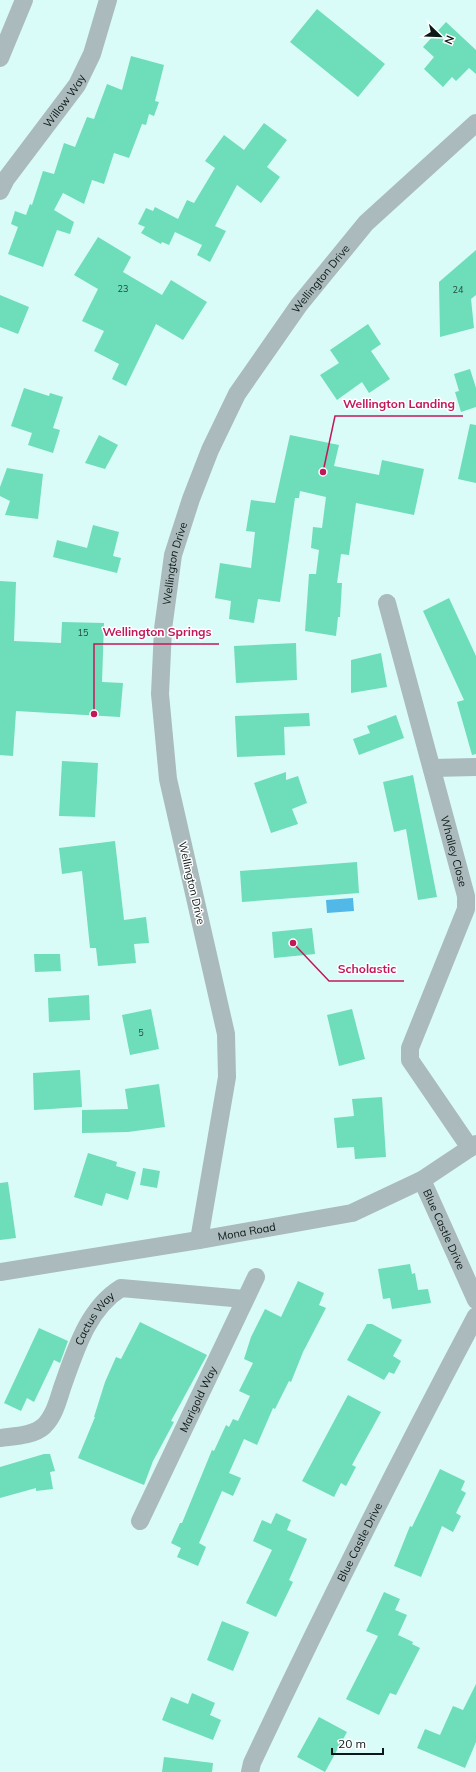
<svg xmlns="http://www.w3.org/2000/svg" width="476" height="1772" font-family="Mulish,sans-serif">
<rect width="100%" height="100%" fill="#d9fcf9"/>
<path fill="#52b8e7" d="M353 898 354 911 327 913 326 900Z"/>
<path fill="#6eddb9" d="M317 9 385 64 358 97 290 42Z
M446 22 476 50V74L469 68 456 81 452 77 443 87 424 69 434 57 423 47Z
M131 56 164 65 155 101 159 102 154 116 149 114 146 125 142 124 129 158 114 153 104 184 92 180 84 204 63 193 54 210 74 222 70 234 57 230 43 267 8 254 18 227 11 224 15 211 26 215 30 204 32 205 43 171 54 174 64 143 75 147 87 117 94 119 107 84 122 90Z
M264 123 287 140 267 167 280 177 261 203 237 185 215 226 226 231 210 262 197 255 202 245 175 232 169 245 162 242 161 244 141 233 145 227 138 224 146 208 153 211 155 207 178 219 187 200 194 203 215 168 205 161 224 135 244 150Z
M98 237 131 257 123 272 162 295 171 280 207 302 183 340 156 324 126 386 112 379 119 364 94 351 104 331 82 321 98 289 74 275Z
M476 250V295L471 299 474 328 440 337 439 282Z
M0 295 29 307 18 334 0 327Z
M368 324 381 344 371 351 390 379 369 393 362 382 337 400 320 375 339 363 330 350Z
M470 369 476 388V407L461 412 455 392 459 391 454 374Z
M24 388 49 396 50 393 63 397 53 428 60 430 53 453 28 445 32 433 11 426Z
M470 424 476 425V483L458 479Z
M99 435 118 445 105 469 85 463Z
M290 435 339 445 334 466 379 475 382 460 424 469 414 515 356 503 349 555 341 554 337 583H342L340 617H338L336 636 305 631 309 574H316L319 550 311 548 313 527 322 528 326 497 300 491 299 498H295L280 602 258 599 254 623 229 619 231 601 215 598 220 563 251 568 255 532 246 531 251 500 275 503Z
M7 468 43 474 38 519 5 515 10 501 0 496V487Z
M93 525 119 532 113 556 121 558 117 573 53 557 57 540 87 548Z
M0 581 16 582 14 641 61 643 62 622 104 623 102 682 123 683 120 717 16 711 13 756 0 755Z
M449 598 476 656V754L472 755 457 702 464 700 423 611Z
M296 643 297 680 236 683 234 646Z
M381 653 387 687 351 693V660Z
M309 713 310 726 284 727 285 755 237 757 235 716Z
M396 715 404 738 359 755 353 739 370 733 367 726Z
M62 761 98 763 95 817 59 816Z
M286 772V780L298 776 307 803 292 809 298 824 271 833 254 783Z
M413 775 437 897 418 900 406 829 394 832 383 782Z
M115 841 124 920 146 917 149 943 134 944 136 963 98 966 96 948H90L82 871 62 874 59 848Z
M357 862 359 893 242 902 240 871Z
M312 928 315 954 274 958 272 932Z
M34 954H60L61 971 35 972Z
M89 995 90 1020 49 1022 48 998Z
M151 1009 159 1049 130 1055 122 1015Z
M352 1009 365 1059 339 1066 327 1015Z
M80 1070 82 1107 34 1110 33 1073Z
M159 1084 165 1127 128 1132 82 1133V1110L128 1109 125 1089Z
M382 1097 386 1157 355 1159 354 1147 337 1148 334 1118 354 1116 352 1099Z
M88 1153 117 1162 116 1166 136 1172 128 1200 106 1193 102 1206 74 1197Z
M143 1168 160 1171 157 1188 140 1185Z
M8 1182 16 1238 0 1240V1183Z
M410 1264 412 1274 415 1273 418 1290 428 1289 431 1303 392 1309 390 1298 383 1299 378 1269Z
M298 1281 324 1293 319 1305 326 1308 303 1352 291 1382 289 1381 275 1409 273 1408 257 1445 244 1439 229 1473 241 1478 233 1496 222 1491 199 1543 206 1547 198 1566 177 1557 181 1548 171 1543 180 1523H182L212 1450 214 1451 226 1425 229 1427 233 1419 238 1421 250 1396 239 1391 253 1363 244 1359 251 1337 265 1309 281 1317Z
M140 1322 207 1355 171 1421 174 1422 153 1461 144 1485 78 1458 95 1417H94L105 1382 116 1357 121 1359Z
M367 1324H372L402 1340 393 1356 401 1361 394 1374 389 1372 384 1380 347 1360Z
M39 1328 68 1341 60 1363 54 1360 34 1402 27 1398 21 1411 4 1403Z
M348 1395 381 1412 352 1465 356 1467 346 1486 341 1483 334 1497 302 1481Z
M44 1454H50L55 1471 50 1472 53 1489 36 1491V1488L0 1498V1467Z
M440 1469 465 1481 461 1490 466 1493 456 1513 461 1516 453 1532 442 1526 421 1577 394 1566 410 1526 412 1527Z
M276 1513 291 1520 287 1530 307 1539 289 1580 293 1582 276 1617 246 1603 272 1550 253 1541 262 1520 271 1524Z
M384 1592 400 1599 395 1610 407 1615 398 1635 413 1642 412 1644 420 1648 396 1695 390 1693 379 1715 346 1699 378 1636 366 1631Z
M222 1621 249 1632 233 1671 207 1660Z
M476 1684V1742L465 1768 417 1748 425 1729 440 1735 453 1706 463 1710Z
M192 1693 215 1703 210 1715 221 1720 213 1740 162 1720 171 1697 188 1704Z
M319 1717 347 1732 325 1772 297 1757Z
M164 1757 213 1763 212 1772H162Z"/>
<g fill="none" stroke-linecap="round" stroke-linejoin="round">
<g stroke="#abbabc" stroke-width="18">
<path d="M0 58 24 0"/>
<path id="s1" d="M0 191 6 179 77 85 92 54 108 0"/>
<path id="s2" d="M387 603 466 896V909L410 1048V1060L470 1148"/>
<path d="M432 768 476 767"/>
<path id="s3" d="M422 1180 476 1300"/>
<path id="s4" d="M199 1240 227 1077 226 1034 168 779 160 694 163 629 173 555 191 499 210 450 237 394 299 305 366 223 476 123"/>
<path id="s5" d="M0 1272 199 1240 352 1213 422 1180 476 1144"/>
<path id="s6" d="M0 1438C14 1436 33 1436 44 1426 54 1416 58 1401 62 1388 75 1352 87 1309 121 1288L244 1299"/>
<path id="s7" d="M140 1521 256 1277"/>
<path id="s8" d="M250 1772 252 1763C323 1612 398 1463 476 1316"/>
</g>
</g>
<g text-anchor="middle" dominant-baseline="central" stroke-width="3" stroke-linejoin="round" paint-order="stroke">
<g font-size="9" fill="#244940">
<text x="123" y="288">23</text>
<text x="458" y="289">24</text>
<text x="83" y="632">15</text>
<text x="141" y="1032">5</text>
</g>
<g font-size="11" fill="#0c1817" stroke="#fff">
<text stroke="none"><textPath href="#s1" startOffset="111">Willow Way</textPath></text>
<text stroke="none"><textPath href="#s4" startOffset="1011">Wellington Drive</textPath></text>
<text stroke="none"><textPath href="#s4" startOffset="687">Wellington Drive</textPath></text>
<text stroke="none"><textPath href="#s2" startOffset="257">Whalley Close</textPath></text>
<text transform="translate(192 883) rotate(77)">Wellington Drive</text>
<text stroke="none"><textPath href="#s3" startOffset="54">Blue Castle Drive</textPath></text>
<text stroke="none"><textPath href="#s5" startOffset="250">Mona Road</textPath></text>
<text stroke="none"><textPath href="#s6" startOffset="166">Cactus Way</textPath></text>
<text stroke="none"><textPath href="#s7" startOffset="135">Marigold Way</textPath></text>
<text stroke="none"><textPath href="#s8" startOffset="255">Blue Castle Drive</textPath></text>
</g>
</g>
<path fill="none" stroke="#c2185b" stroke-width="1.5" d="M323 472L335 416H463M94 714L94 644H219M293 943L329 981H404"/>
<g fill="#c2185b" stroke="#fff" stroke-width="1.5">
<circle cx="323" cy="472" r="4"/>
<circle cx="94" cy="714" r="4"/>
<circle cx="293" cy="943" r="4"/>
</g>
<g font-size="12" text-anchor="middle" font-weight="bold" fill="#c2185b" stroke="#fff" stroke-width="3" stroke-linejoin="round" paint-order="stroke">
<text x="399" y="408">Wellington Landing</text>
<text x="157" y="636">Wellington Springs</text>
<text x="367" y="973">Scholastic</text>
</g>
<g transform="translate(440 36) rotate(113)" stroke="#ffffff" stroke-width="3" paint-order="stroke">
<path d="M0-3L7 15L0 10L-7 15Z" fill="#0c1817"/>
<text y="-6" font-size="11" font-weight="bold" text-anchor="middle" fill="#0c1817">N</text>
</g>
<path d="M332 1748v6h51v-6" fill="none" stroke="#0c1817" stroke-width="2"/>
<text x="338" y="1748" font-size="12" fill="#0c1817" stroke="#ffffff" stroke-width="3" paint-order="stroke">20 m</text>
</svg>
